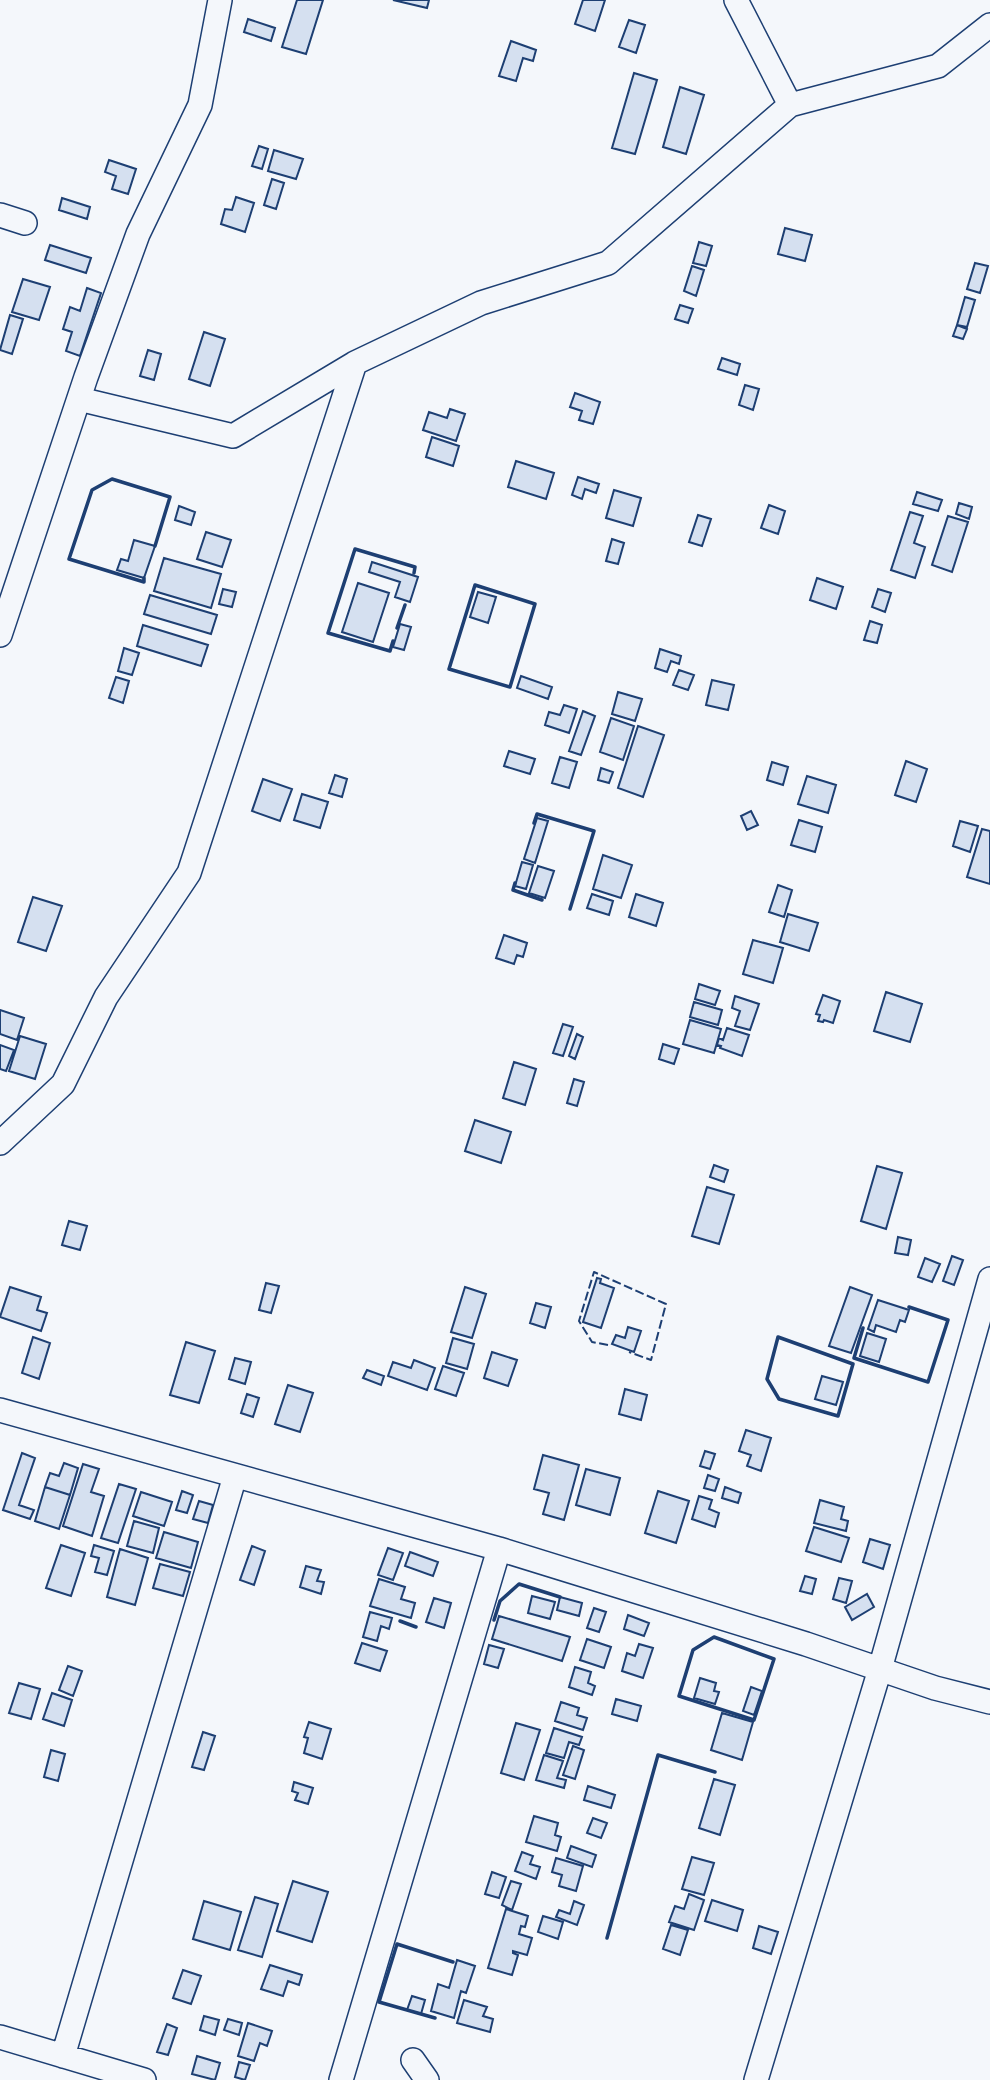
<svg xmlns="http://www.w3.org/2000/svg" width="990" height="2080" font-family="Poppins,sans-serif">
<rect width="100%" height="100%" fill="#f4f7fb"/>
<path fill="#d5e0f0" stroke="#1d3f73" stroke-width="2" d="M297 0H323L306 54 282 47Z
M393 0H429L427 8Z
M583 0H605L595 31 575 24Z
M248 19 275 28 271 41 244 32Z
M629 20 645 25 636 53 619 47Z
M511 41 536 50 533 61 523 58 516 81 499 76Z
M634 73 657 80 635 154 612 148Z
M680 87 704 95 686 154 663 147Z
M259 146 268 149 262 169 252 166Z
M274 150 303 159 296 179 268 171Z
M109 160 136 169 128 194 112 189 116 176 105 172Z
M272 179 284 183 276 209 264 205Z
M236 197 254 203 245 232 221 224 225 209 232 210Z
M62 198 90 207 87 219 59 210Z
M785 228 812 235 805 261 778 254Z
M699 242 712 246 706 266 693 263Z
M50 245 91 258 86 273 45 260Z
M975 263 988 266 980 293 967 289Z
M692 266 704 270 696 296 684 291Z
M23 279 50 287 39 320 12 312Z
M87 288 101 293 80 356 66 351 72 332 63 329 70 307 80 311Z
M965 297 975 300 967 327 957 325Z
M680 305 693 309 688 323 675 319Z
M10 315 23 319 12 354 0 350Z
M957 325 967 329 963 339 953 336Z
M204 332 225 339 210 386 189 379Z
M148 350 161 354 154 380 140 376Z
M722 358 740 364 737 375 718 369Z
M745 385 759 389 753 410 739 405Z
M575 393 600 402 593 424 579 420 582 411 570 407Z
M450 409 465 414 456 441 423 430 429 412 447 418Z
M432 437 459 446 453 466 426 457Z
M516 461 554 473 546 499 508 487Z
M578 477 599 484 596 493 585 489 582 499 572 495Z
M614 490 641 498 633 526 606 518Z
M917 492 942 500 938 511 913 504Z
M959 503 972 507 969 519 956 514Z
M769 505 785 511 778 534 761 528Z
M179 506 195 512 191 525 175 520Z
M910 512 923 516 914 543 925 547 915 578 891 570Z
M698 515 711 519 702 546 689 542Z
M948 516 968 522 952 572 932 565Z
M206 532 231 540 222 567 197 559Z
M612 539 624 543 618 564 606 561Z
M134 540 155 546 144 578 117 570 121 559 128 561Z
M164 558 221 574 211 608 154 591Z
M372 562 418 577 410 602 395 597 400 582 369 572Z
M817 578 843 587 836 609 810 600Z
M358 583 389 593 373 642 342 632Z
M223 589 236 592 232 607 219 604Z
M878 589 891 593 885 612 872 607Z
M478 592 496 597 488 623 470 617Z
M150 595 217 615 211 634 144 614Z
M870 621 882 625 877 643 864 640Z
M400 624 411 627 404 650 393 647Z
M143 625 208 645 201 666 137 646Z
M124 648 139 653 132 675 118 671Z
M660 649 681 656 679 664 671 661 667 672 655 668Z
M679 670 694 675 688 690 673 685Z
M521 676 552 687 548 699 517 688Z
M116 677 129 681 123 703 109 698Z
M712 680 734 685 728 710 706 705Z
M618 692 642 699 635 721 612 714Z
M564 705 577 709 569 733 545 725 549 712 560 715Z
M583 711 595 716 581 755 569 751Z
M611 718 634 726 623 760 600 752Z
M638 726 664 735 643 797 618 788Z
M509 751 535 759 530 774 504 766Z
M560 757 577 762 569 788 552 783Z
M906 761 927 769 916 802 895 795Z
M772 762 788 767 783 785 767 780Z
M601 768 613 772 609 783 598 780Z
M335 775 347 779 342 797 329 793Z
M807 776 836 785 828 813 798 804Z
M263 779 292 789 280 821 252 811Z
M302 794 328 802 320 828 294 820Z
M751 811 758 825 747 830 741 816Z
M537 818 548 821 535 863 524 859Z
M799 820 822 827 815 852 791 845Z
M960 821 978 826 970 852 953 846Z
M982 829 990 831V884L967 877Z
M603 855 632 865 621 898 593 889Z
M522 862 533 865 526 889 515 886Z
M538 866 554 871 545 898 529 893Z
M778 885 792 890 784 917 769 912Z
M592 894 613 901 609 915 587 908Z
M636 894 663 903 656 926 629 917Z
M33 897 62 906 46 951 18 942Z
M788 914 818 923 809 951 780 942Z
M504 935 527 943 523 957 517 955 514 964 496 958Z
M753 940 783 948 773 983 743 974Z
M699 984 720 991 715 1005 695 999Z
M886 992 922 1004 910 1042 874 1031Z
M823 995 840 1001 833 1023 824 1020 823 1022 818 1021 820 1015 816 1014Z
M735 996 759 1004 750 1030 735 1026 740 1011 732 1008Z
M694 1002 722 1010 718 1025 690 1017Z
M0 1010 24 1018 17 1040 0 1034Z
M690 1020 721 1029 714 1053 683 1044Z
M563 1024 573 1027 563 1056 553 1053Z
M727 1028 749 1035 742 1056 720 1048 721 1046 717 1045 719 1038 723 1040Z
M577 1034 583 1037 575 1059 569 1056Z
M20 1036 46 1044 35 1079 9 1071Z
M663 1044 679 1049 674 1064 659 1059Z
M0 1045 14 1050 6 1071 0 1069Z
M514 1062 536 1069 525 1105 503 1098Z
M574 1079 584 1082 577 1106 567 1103Z
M475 1120 511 1132 501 1163 465 1151Z
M714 1165 728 1170 724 1182 710 1177Z
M877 1166 902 1173 886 1229 861 1221Z
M707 1187 734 1195 719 1244 692 1236Z
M69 1221 87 1226 80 1250 62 1245Z
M898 1237 911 1240 908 1255 895 1253Z
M952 1256 963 1260 954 1285 943 1281Z
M925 1258 940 1264 932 1282 918 1277Z
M597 1278 601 1279 600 1283 614 1288 601 1328 583 1322Z
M266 1283 279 1286 271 1313 259 1310Z
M10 1287 41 1297 37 1310 47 1313 41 1331 0 1317Z
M465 1287 486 1294 472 1338 451 1332Z
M850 1287 872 1295 851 1353 829 1346Z
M878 1300 909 1310 905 1322 900 1320 896 1332 876 1325 874 1332 868 1329Z
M536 1303 551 1307 545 1328 530 1323Z
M628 1327 641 1331 634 1352 612 1344 616 1335 625 1338Z
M867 1333 886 1339 879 1362 860 1356Z
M33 1337 50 1343 39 1379 22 1373Z
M453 1338 474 1344 467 1369 446 1363Z
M186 1342 215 1351 199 1403 170 1395Z
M492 1352 517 1360 508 1386 484 1378Z
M235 1358 251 1362 245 1384 229 1379Z
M414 1360 435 1368 427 1390 388 1376 393 1362 411 1368Z
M443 1366 464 1373 456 1396 435 1389Z
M367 1370 384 1376 381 1385 363 1378Z
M822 1376 843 1382 836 1405 815 1399Z
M288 1385 313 1393 300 1432 275 1424Z
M625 1389 647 1395 641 1420 619 1414Z
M247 1394 259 1398 253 1417 241 1413Z
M746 1430 771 1438 761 1471 747 1466 751 1455 739 1451Z
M705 1451 715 1454 710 1469 700 1466Z
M22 1453 35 1458 19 1505 34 1510 30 1519 3 1510Z
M543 1455 579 1465 564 1520 543 1514 549 1493 534 1489Z
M64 1463 78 1468 70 1495 45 1487 50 1473 59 1476Z
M83 1464 99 1469 91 1492 104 1496 92 1536 63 1526Z
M586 1469 620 1478 610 1515 576 1505Z
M708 1475 719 1479 715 1491 704 1488Z
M119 1484 136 1489 118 1543 101 1538Z
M45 1487 70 1495 59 1529 35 1521Z
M725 1487 741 1493 738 1503 722 1498Z
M182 1491 193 1495 187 1513 176 1510Z
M658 1491 689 1501 676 1543 645 1533Z
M141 1492 172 1502 164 1526 133 1516Z
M699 1496 712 1500 709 1509 719 1513 715 1527 692 1519Z
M820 1500 844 1507 841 1519 848 1521 846 1531 814 1523Z
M199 1501 213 1505 208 1523 193 1519Z
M134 1521 159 1528 153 1553 127 1546Z
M814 1527 849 1538 841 1562 806 1551Z
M164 1532 198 1542 191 1568 156 1558Z
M870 1539 890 1545 883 1569 863 1562Z
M61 1545 85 1553 71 1596 46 1588Z
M94 1545 114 1551 107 1575 95 1572 99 1558 91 1556Z
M252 1546 265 1551 254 1585 240 1580Z
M388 1548 403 1553 393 1580 378 1575Z
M120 1549 148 1558 135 1605 107 1597Z
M410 1552 438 1562 433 1576 405 1566Z
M160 1564 190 1572 183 1596 153 1588Z
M306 1566 321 1570 317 1581 324 1582 321 1594 300 1587Z
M805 1576 816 1579 812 1594 800 1591Z
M839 1578 852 1581 846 1603 833 1599Z
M379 1579 405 1587 401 1599 415 1603 411 1618 370 1606Z
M867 1594 874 1607 852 1620 845 1607Z
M532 1596 555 1602 550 1619 528 1613Z
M560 1597 582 1603 579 1616 557 1610Z
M434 1598 451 1603 444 1628 426 1622Z
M594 1608 606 1612 599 1632 587 1628Z
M370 1612 392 1618 389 1629 381 1626 377 1641 363 1637Z
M628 1615 649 1623 644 1636 624 1629Z
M499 1616 570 1637 562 1661 492 1639Z
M587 1639 611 1647 604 1668 580 1660Z
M362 1643 387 1651 380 1671 355 1663Z
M639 1644 653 1648 643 1678 622 1671 627 1653 635 1656Z
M489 1645 504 1649 498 1668 484 1664Z
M68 1666 82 1671 73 1696 59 1690Z
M575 1667 591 1672 588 1683 595 1686 592 1695 569 1687Z
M700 1678 716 1683 714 1691 719 1692 715 1704 694 1698Z
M19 1683 40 1689 31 1719 9 1713Z
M751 1687 762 1691 754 1715 743 1711Z
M52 1693 72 1700 64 1726 43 1719Z
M616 1699 641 1706 637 1721 612 1714Z
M561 1702 579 1708 577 1715 587 1718 583 1730 555 1721Z
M722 1713 753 1722 742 1760 711 1750Z
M309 1722 331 1729 322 1759 304 1753 308 1738 304 1737Z
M516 1723 540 1730 524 1780 501 1773Z
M554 1728 582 1737 579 1745 569 1742 564 1758 546 1753Z
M203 1732 215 1736 204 1770 192 1767Z
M573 1746 584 1750 575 1779 563 1775Z
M51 1750 65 1754 58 1781 44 1777Z
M544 1755 563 1761 557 1778 566 1780 564 1788 536 1780Z
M714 1779 735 1785 720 1835 699 1828Z
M294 1782 313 1788 308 1804 295 1800 298 1793 292 1791Z
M588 1786 615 1795 611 1808 584 1800Z
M534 1816 558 1823 555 1835 561 1837 557 1851 526 1842Z
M593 1818 607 1823 601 1838 587 1833Z
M571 1846 596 1855 592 1867 567 1858Z
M522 1852 533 1856 530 1864 540 1867 536 1879 515 1871Z
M692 1857 714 1863 704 1895 682 1889Z
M556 1858 583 1866 576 1891 559 1886 562 1875 552 1872Z
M492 1872 506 1877 499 1898 485 1894Z
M293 1881 328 1892 312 1942 277 1931Z
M511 1881 521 1884 512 1910 502 1905Z
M689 1894 704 1900 694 1930 669 1922 675 1906 684 1909Z
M255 1897 278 1904 262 1957 238 1950Z
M712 1900 743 1910 737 1931 705 1921Z
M204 1901 241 1912 230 1950 193 1939Z
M574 1901 584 1905 577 1925 556 1917 559 1910 570 1914Z
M506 1909 528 1916 525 1927 521 1926 519 1934 532 1938 527 1955 513 1951V1953L518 1955 512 1975 488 1968Z
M543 1916 563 1922 558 1939 538 1932Z
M671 1925 688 1930 680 1955 663 1949Z
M759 1926 778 1932 771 1954 753 1948Z
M457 1960 475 1966 466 1993 461 1991 454 2018 431 2011 438 1984 449 1988Z
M270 1965 302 1975 299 1985 288 1981 283 1996 261 1989Z
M183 1970 201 1976 191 2004 173 1998Z
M412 1996 425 2000 421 2014 407 2010Z
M464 2000 487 2007 483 2016 493 2019 490 2032 457 2023Z
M204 2016 219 2020 215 2035 200 2030Z
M228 2019 242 2023 239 2035 224 2030Z
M248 2023 272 2031 267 2046 260 2043 254 2061 238 2056Z
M167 2024 177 2028 168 2055 157 2052Z
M197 2056 220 2063 215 2080 192 2074Z
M239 2062 250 2065 245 2080 235 2077Z"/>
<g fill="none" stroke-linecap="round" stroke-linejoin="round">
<defs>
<path id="minor" d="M736 0 790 105
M0 215 25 223
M79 399 233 436 355 363
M0 635 86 377 138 234 200 105 220 0
M0 1143 63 1084 106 997 189 873 355 363 481 303 608 263 790 105 938 66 990 25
M0 1410 499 1549 806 1644 935 1688 990 1702
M0 2037 144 2080
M63 2056 235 1476
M413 2060 427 2080
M341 2080 499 1549
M756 2080 880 1669 990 1279"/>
</defs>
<use href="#minor" stroke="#1d3f73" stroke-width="26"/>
<use href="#minor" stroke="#f4f7fb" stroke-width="23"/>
<path stroke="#1d3f73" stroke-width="2" stroke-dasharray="9 3.5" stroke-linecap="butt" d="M608 1345 592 1342 579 1321 594 1272 666 1304 651 1360 629 1352"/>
<path stroke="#1d3f73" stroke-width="3.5" d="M144 578V582L69 559 92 490 112 479 170 497 155 546
M475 585 535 604 510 687 449 669Z
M397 628 405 605
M393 641 390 651 328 633 355 549 415 567 414 573
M534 823 537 814 594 831 570 909
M515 883 513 890 542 900
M863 1328 854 1358 928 1382 948 1320 909 1307
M778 1337 853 1364 838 1416 779 1399 767 1379Z
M494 1620 500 1601 519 1584 560 1597
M400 1621 416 1627
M714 1637 774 1659 754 1720 679 1696 693 1650Z
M607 1938 658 1755 715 1772
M435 2018 379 2002 397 1944 453 1962"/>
</g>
</svg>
